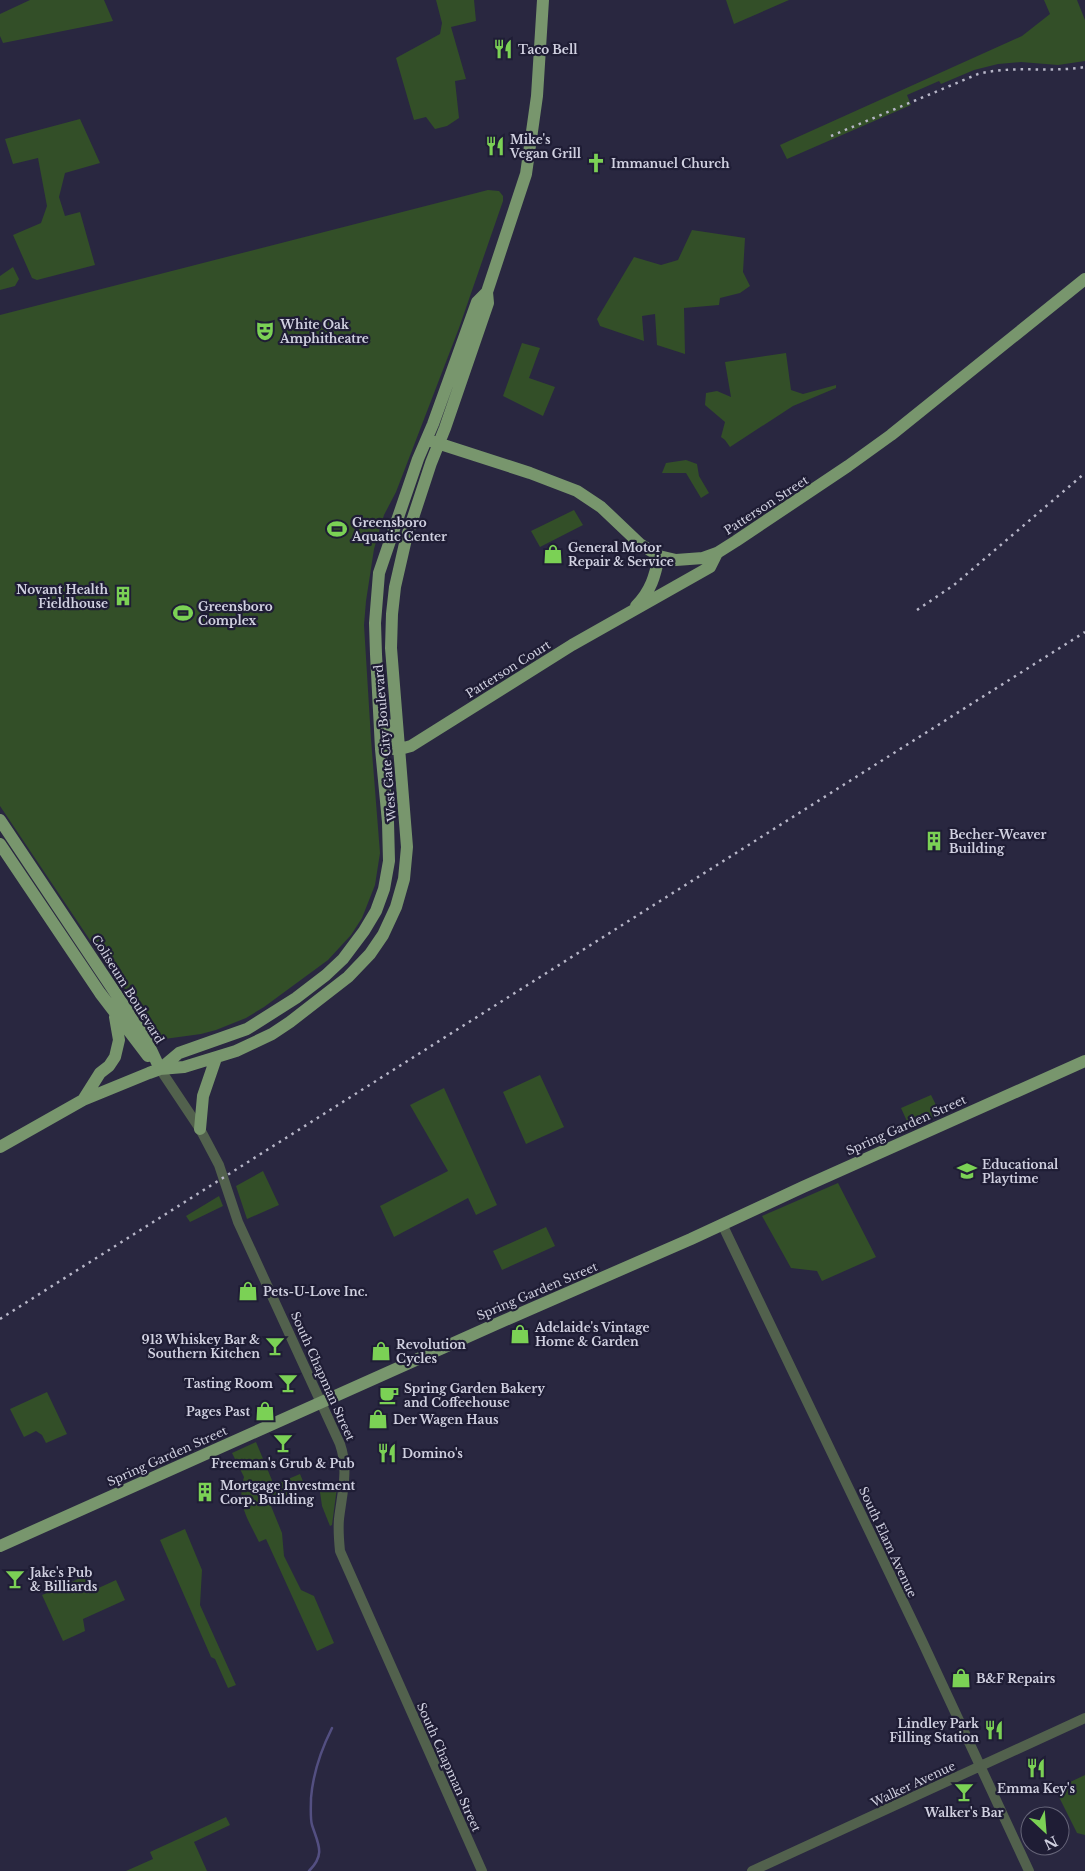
<svg xmlns="http://www.w3.org/2000/svg" width="1085" height="1871" font-family="'Libre Baskerville',serif">
<rect width="100%" height="100%" fill="#292740"/>
<path fill="#334f28" d="M30 0H104L113 21 3 43 0 36V14Z
M436 0H474L476 21 451 27 466 79 455 81 459 118 447 126 435 129 426 117 414 120 396 58 440 34 442 23Z
M726 0H789L734 24Z
M1044 0H1077L1085 20V61L1058 65 1021 62 998 64 974 70 941 84 939 81 907 95 911 105 787 159 780 145 1022 36 1050 14Z
M80 119 100 163 65 173 59 197 65 216 80 212 95 265 37 280 32 278 13 235 41 223 47 206 38 158 13 164 5 139Z
M488 190 499 191 503 196V201L459 328 396 492 384 515 374 549 366 601 364 625 371 739 380 853 375 885 362 918 351 935 328 960 264 1007 246 1018 216 1030 201 1034 157 1040 0 806V315Z
M692 230 745 238 743 272 750 286 740 293 720 298 719 305 684 308 685 354 657 345 655 314 642 316 644 341 600 326 597 319 634 257 661 265 678 260Z
M13 267 19 279 15 286 0 290V276Z
M522 343 540 348 529 378 555 387 543 416 503 396Z
M786 353 791 390 803 394 836 385V388L793 406 730 447 725 440 721 437 725 422 705 405 706 393 717 391 731 397 725 362Z
M686 460 697 464 699 476 709 493 701 498 686 473H662L666 463Z
M574 510 583 525 540 547 531 531Z
M540 1075 564 1127 526 1144 503 1092Z
M444 1088 497 1205 476 1215 468 1198 394 1237 380 1206 448 1171 410 1105Z
M931 1095 941 1115 910 1128 901 1108Z
M263 1171 279 1205 247 1219 236 1186Z
M838 1183 876 1257 822 1281 817 1271 791 1268 762 1216Z
M219 1196 223 1206 190 1222 186 1216Z
M546 1227 555 1246 502 1270 493 1251Z
M47 1392 67 1434 46 1443 42 1435 36 1431 24 1437 10 1409Z
M256 1442 274 1485 300 1474 305 1486 271 1506 282 1533 284 1556 301 1590 314 1596 334 1643 317 1651 266 1539 259 1542C248 1519 236 1504 244 1477L232 1453Z
M337 1487 332 1525 330 1526 322 1506 320 1492Z
M185 1529 202 1570 200 1605 236 1685 228 1688 215 1659 211 1657 160 1540Z
M85 1576 92 1591 116 1580 125 1600 83 1619 85 1631 63 1641 42 1595Z
M1085 1775V1835L1077 1833 1054 1787 1068 1783Z
M226 1817 230 1825 194 1842 207 1871H126L153 1859 150 1852Z"/>
<g fill="none" stroke-linecap="round" stroke-linejoin="round">
<path stroke="#534f81" stroke-width="2.5" d="M309 1871C326 1854 318 1844 312 1825 310 1818 311 1806 311 1798 313 1773 321 1750 332 1728"/>
<path stroke="#52614d" stroke-width="10" d="M160 1069 200 1129 219 1165 238 1222 340 1444C349 1470 342 1493 339 1519 338 1530 339 1541 340 1551L482 1871
M722 1224 922 1641 1029 1871
M752 1871 1085 1718"/>
<path stroke="#78966d" stroke-width="12" d="M431 441 530 473 577 491 601 507 640 544 659 556 676 560 703 558 717 553 736 541 848 466 891 435 1085 279
M636 606C651 591 655 576 659 556
M388 725 390 744 393 749H400L411 746 572 645 710 567 717 553
M0 820 146 1039 160 1069
M0 844 100 993 148 1056
M160 1069 179 1053 247 1029 296 998 326 975 343 959 364 931 376 911 384 889 389 861 388 822 381 749 376 654 375 623 379 573 418 459 433 424 477 302 487 292
M83 1100 100 1073 109 1066 115 1057 119 1040 115 1017
M200 1129 203 1096 216 1058
M0 1147 83 1100 149 1073 160 1069 184 1067 236 1051 272 1034 290 1022 348 977 370 954 383 935 396 907 404 879 407 847 391 648 392 614 395 587 406 539 431 463 445 428 488 303 487 292 526 174 537 96 543 0
M0 1546 494 1325 691 1239 803 1187 1085 1061"/>
<path stroke="#b7b6c8" stroke-width="2.5" stroke-dasharray="2.5 5" stroke-linecap="butt" d="M831 136 978 74C1013 65 1049 73 1085 67
M917 610 954 585 1085 473
M0 1319 1085 632"/>
</g>
<defs>
<symbol id="restaurant-bare" viewBox="-9 -9 18 18"><path d="M-5-6h1v4h1v-4h1v4h1v-4h1v5L-1.5 .5V6h-2V.5L-5-1ZM5-6V6H3V1.5H1.5Q1.5-4 5-6Z" fill="#7bd155" stroke="#1f1d35" stroke-width="2.5" paint-order="stroke"/></symbol>
<symbol id="church-bare" viewBox="-9 -9 18 18"><path d="M-1.2-6h2.4v3.5h3.3v2.4h-3.3V6h-2.4V-.1h-3.3v-2.4h3.3Z" fill="#7bd155" stroke="#1f1d35" stroke-width="2.5" paint-order="stroke"/></symbol>
<symbol id="theatre-bare" viewBox="-9 -9 18 18"><path d="M-5-5.5Q0-4 5-5.5V0Q5 5 0 6Q-5 5-5 0ZM-3.3-2.5H-1v1.5H-3.3ZM1-2.5H3.3v1.5H1ZM-2.8 1Q0 5.5 2.8 1Z" fill="#7bd155" stroke="#1f1d35" stroke-width="2.5" paint-order="stroke"/></symbol>
<symbol id="stadium-bare" viewBox="-9 -9 18 18"><path d="M0-5a6.5 5 0 1 0 0 10a6.5 5 0 1 0 0-10ZM-3.5-1.8h7v3.6h-7Z" fill="#7bd155" stroke="#1f1d35" stroke-width="2.5" paint-order="stroke"/></symbol>
<symbol id="shop-bare" viewBox="-9 -9 18 18"><path d="M-5-2.5h2.3a2.7 3.5 0 0 1 5.4 0H5L5.5 6h-11ZM-1.5-2.5h3a1.5 2.3 0 0 0-3 0Z" fill="#7bd155" stroke="#1f1d35" stroke-width="2.5" paint-order="stroke"/></symbol>
<symbol id="building-bare" viewBox="-9 -9 18 18"><path d="M-4-6H4V6H1V3H-1V6H-4ZM-2.5-4.3h1.7v1.8h-1.7ZM.8-4.3h1.7v1.8H.8ZM-2.5-1h1.7V.8h-1.7ZM.8-1h1.7V.8H.8Z" fill="#7bd155" stroke="#1f1d35" stroke-width="2.5" paint-order="stroke"/></symbol>
<symbol id="school-bare" viewBox="-9 -9 18 18"><path d="M0-5L7-2L0 1L-7-2ZM-4 1L0 2.5L4 1V4Q0 6-4 4Z" fill="#7bd155" stroke="#1f1d35" stroke-width="2.5" paint-order="stroke"/></symbol>
<symbol id="bar-bare" viewBox="-9 -9 18 18"><path d="M-6-5H6L.8 .8V4.5H3.5V6h-7V4.5H-.8V.8Z" fill="#7bd155" stroke="#1f1d35" stroke-width="2.5" paint-order="stroke"/></symbol>
<symbol id="cafe-bare" viewBox="-9 -9 18 18"><path d="M-5.5-4.5H6V0H3Q3 3.5 0 3.5H-2.5Q-5.5 3.5-5.5 0ZM3-3.2v2h1.7v-2ZM-6 4.5H4V6H-6Z" fill="#7bd155" stroke="#1f1d35" stroke-width="2.5" paint-order="stroke"/></symbol>
</defs>
<g fill-rule="evenodd">
<use href="#restaurant-bare" x="489" y="35" width="28" height="28"/>
<use href="#restaurant-bare" x="481" y="132" width="28" height="28"/>
<use href="#church-bare" x="582" y="149" width="28" height="28"/>
<use href="#theatre-bare" x="251" y="317" width="28" height="28"/>
<use href="#stadium-bare" x="323" y="515" width="28" height="28"/>
<use href="#shop-bare" x="539" y="540" width="28" height="28"/>
<use href="#building-bare" x="109" y="582" width="28" height="28"/>
<use href="#stadium-bare" x="169" y="599" width="28" height="28"/>
<use href="#building-bare" x="920" y="827" width="28" height="28"/>
<use href="#school-bare" x="953" y="1157" width="28" height="28"/>
<use href="#shop-bare" x="234" y="1277" width="28" height="28"/>
<use href="#shop-bare" x="506" y="1320" width="28" height="28"/>
<use href="#bar-bare" x="261" y="1332" width="28" height="28"/>
<use href="#shop-bare" x="367" y="1337" width="28" height="28"/>
<use href="#bar-bare" x="274" y="1369" width="28" height="28"/>
<use href="#cafe-bare" x="375" y="1381" width="28" height="28"/>
<use href="#shop-bare" x="251" y="1397" width="28" height="28"/>
<use href="#shop-bare" x="364" y="1405" width="28" height="28"/>
<use href="#bar-bare" x="269" y="1429" width="28" height="28"/>
<use href="#restaurant-bare" x="373" y="1439" width="28" height="28"/>
<use href="#building-bare" x="191" y="1478" width="28" height="28"/>
<use href="#bar-bare" x="1" y="1565" width="28" height="28"/>
<use href="#shop-bare" x="947" y="1664" width="28" height="28"/>
<use href="#restaurant-bare" x="980" y="1716" width="28" height="28"/>
<use href="#restaurant-bare" x="1022" y="1754" width="28" height="28"/>
<use href="#bar-bare" x="950" y="1778" width="28" height="28"/>
</g>
<g text-anchor="middle" dominant-baseline="central" stroke-width="4.5" stroke-linejoin="round" paint-order="stroke">
<g font-size="12" font-weight="bold" fill="#d0d0e0" stroke="#1f1d35" text-anchor="start">
<text x="518" y="49">Taco Bell</text>
<text x="510" y="139">Mike's<tspan x="510" dy="14">Vegan Grill</tspan></text>
<text x="611" y="163">Immanuel Church</text>
<text x="280" y="324">White Oak<tspan x="280" dy="14">Amphitheatre</tspan></text>
<text x="352" y="522">Greensboro<tspan x="352" dy="14">Aquatic Center</tspan></text>
<text x="568" y="547">General Motor<tspan x="568" dy="14">Repair &amp; Service</tspan></text>
<text x="108" y="589" text-anchor="end">Novant Health<tspan x="108" dy="14">Fieldhouse</tspan></text>
<text x="198" y="606">Greensboro<tspan x="198" dy="14">Complex</tspan></text>
<text x="949" y="834">Becher-Weaver<tspan x="949" dy="14">Building</tspan></text>
<text x="982" y="1164">Educational<tspan x="982" dy="14">Playtime</tspan></text>
<text x="263" y="1291">Pets-U-Love Inc.</text>
<text x="535" y="1327">Adelaide's Vintage<tspan x="535" dy="14">Home &amp; Garden</tspan></text>
<text x="260" y="1339" text-anchor="end">913 Whiskey Bar &amp;<tspan x="260" dy="14">Southern Kitchen</tspan></text>
<text x="396" y="1344">Revolution<tspan x="396" dy="14">Cycles</tspan></text>
<text x="273" y="1383" text-anchor="end">Tasting Room</text>
<text x="404" y="1388">Spring Garden Bakery<tspan x="404" dy="14">and Coffeehouse</tspan></text>
<text x="250" y="1411" text-anchor="end">Pages Past</text>
<text x="393" y="1419">Der Wagen Haus</text>
<text x="402" y="1453">Domino's</text>
<text x="283" y="1463" text-anchor="middle">Freeman's Grub &amp; Pub</text>
<text x="220" y="1485">Mortgage Investment<tspan x="220" dy="14">Corp. Building</tspan></text>
<text x="30" y="1572">Jake's Pub<tspan x="30" dy="14">&amp; Billiards</tspan></text>
<text x="976" y="1678">B&amp;F Repairs</text>
<text x="979" y="1723" text-anchor="end">Lindley Park<tspan x="979" dy="14">Filling Station</tspan></text>
<text x="1036" y="1788" text-anchor="middle">Emma Key's</text>
<text x="964" y="1812" text-anchor="middle">Walker's Bar</text>
</g>
<g font-size="12" fill="#d0d0e0" stroke="#1f1d35">
<text transform="translate(766 505) rotate(-33)">Patterson Street</text>
<text transform="translate(508 669) rotate(-32)">Patterson Court</text>
<text transform="translate(385 743) rotate(-95)">West Gate City Boulevard</text>
<text transform="translate(128 989) rotate(58)">Coliseum Boulevard</text>
<text transform="translate(906 1125) rotate(-24)">Spring Garden Street</text>
<text transform="translate(537 1291) rotate(-23)">Spring Garden Street</text>
<text transform="translate(323 1376) rotate(66)">South Chapman Street</text>
<text transform="translate(167 1456) rotate(-24)">Spring Garden Street</text>
<text transform="translate(888 1542) rotate(65)">South Elam Avenue</text>
<text transform="translate(449 1767) rotate(66)">South Chapman Street</text>
<text transform="translate(913 1784) rotate(-25)">Walker Avenue</text>
</g>
</g>
<g transform="translate(1045 1831) rotate(154)"><circle r="24" fill="#1f1d35" stroke="#666579"/>
<path d="M0-4L9 19L0 12L-9 19Z" fill="#7bd155"/>
<text y="-8" font-size="14" font-weight="bold" text-anchor="middle" fill="#d0d0e0">N</text>
</g>
</svg>
